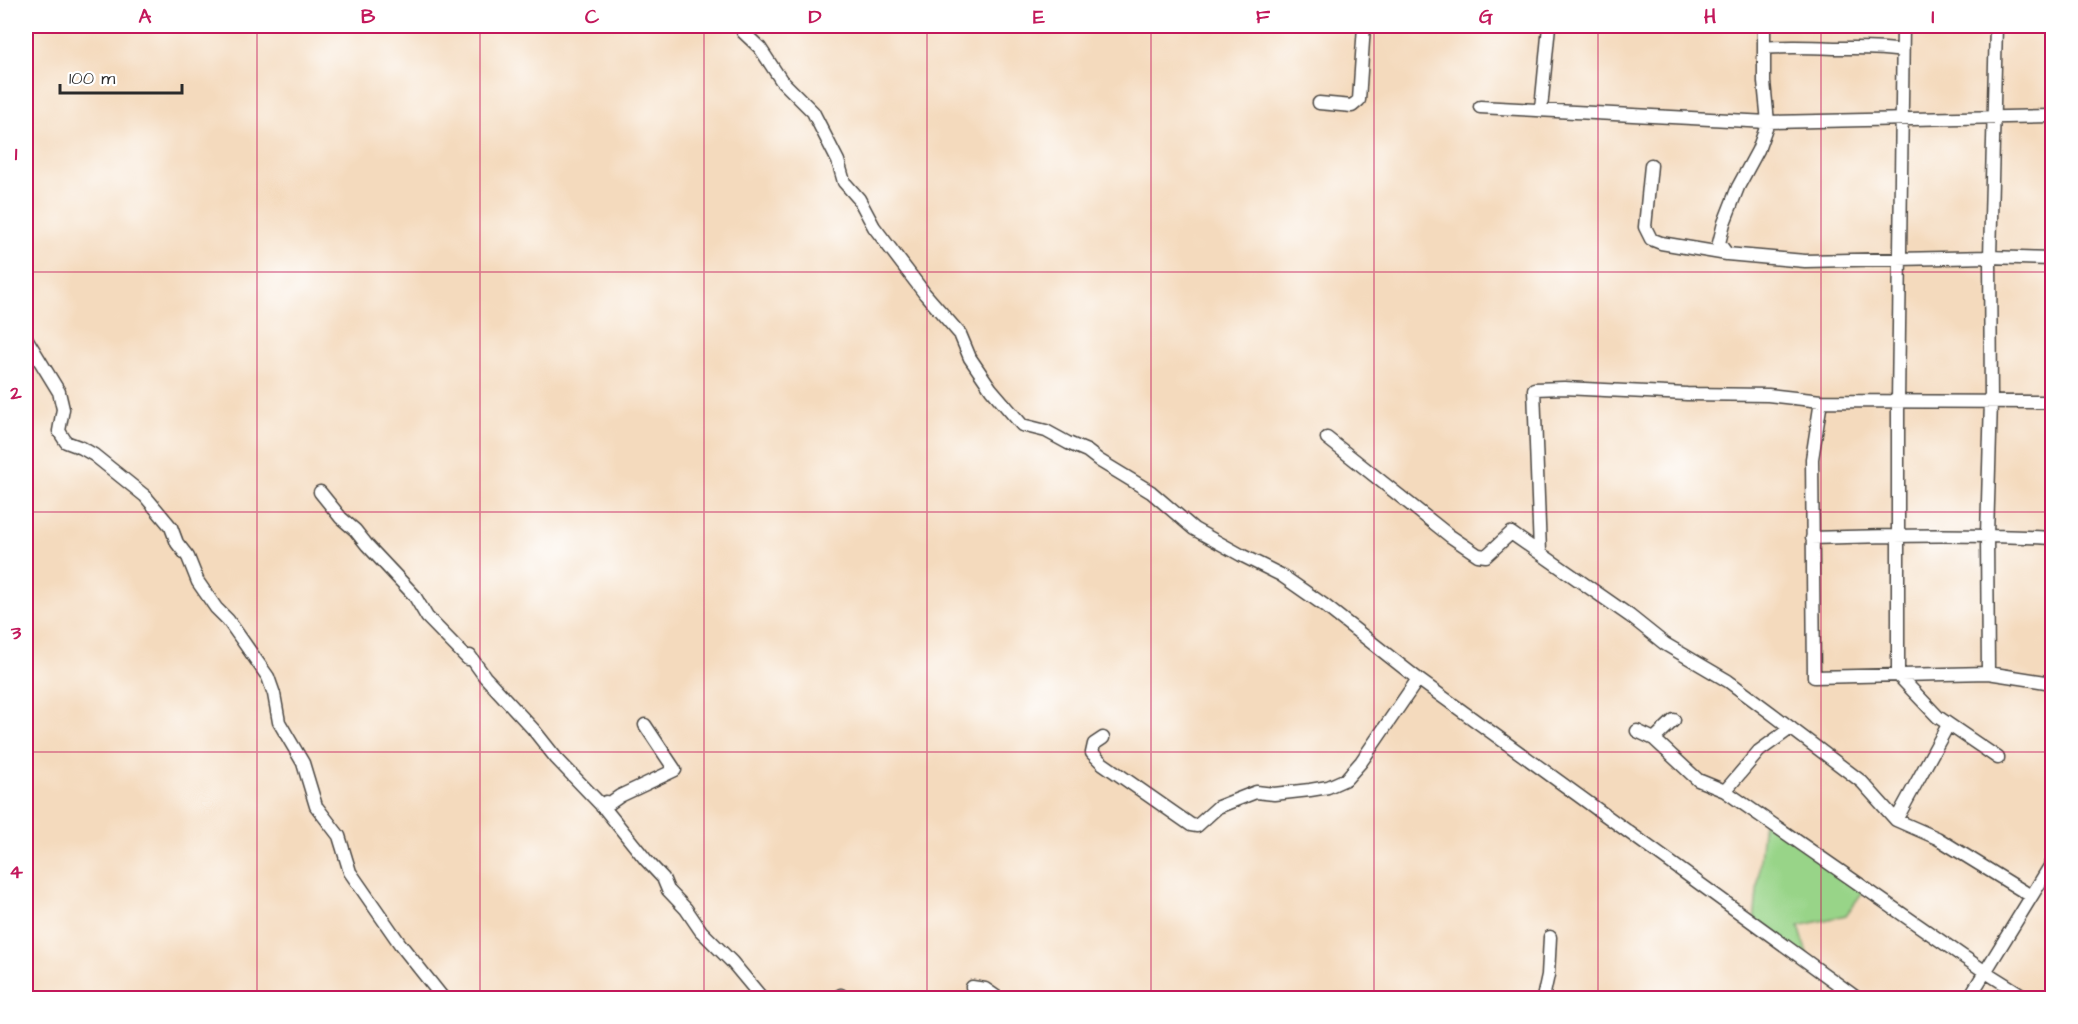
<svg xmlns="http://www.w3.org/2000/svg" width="2078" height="1024" font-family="'Architects Daughter',sans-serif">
<rect width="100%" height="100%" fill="#fff"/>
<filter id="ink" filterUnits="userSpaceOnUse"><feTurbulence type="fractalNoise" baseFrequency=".0167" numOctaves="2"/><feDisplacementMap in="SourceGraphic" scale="12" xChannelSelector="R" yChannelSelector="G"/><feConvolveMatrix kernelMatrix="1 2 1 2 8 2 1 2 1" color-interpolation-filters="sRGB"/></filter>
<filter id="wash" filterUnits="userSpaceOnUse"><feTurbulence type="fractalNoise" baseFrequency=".008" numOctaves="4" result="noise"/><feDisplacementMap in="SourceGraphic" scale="24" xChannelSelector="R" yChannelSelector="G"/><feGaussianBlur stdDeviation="1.35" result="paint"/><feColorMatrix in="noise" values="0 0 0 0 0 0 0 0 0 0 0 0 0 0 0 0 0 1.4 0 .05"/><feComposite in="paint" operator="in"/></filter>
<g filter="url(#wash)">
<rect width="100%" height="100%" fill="#f4dabd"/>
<path fill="#98d488" stroke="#62805a" stroke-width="1.5" d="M1764 818 1865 889 1846 915 1799 926 1810 964 1754 923Z"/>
</g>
<g filter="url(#ink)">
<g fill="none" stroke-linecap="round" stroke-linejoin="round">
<defs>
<path id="minor" d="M742 26 743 32 760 48 781 80 813 112 838 161 844 182 859 199 874 227 925 294 960 334 970 358 991 389 1022 425 1046 431 1068 443 1087 451 1100 461 1151 492 1194 529 1241 555 1281 575 1324 605 1418 679 1857 998
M1903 26 1898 402V675L1938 717 1998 758
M1764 48C1788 46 1811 47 1836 48 1858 48 1880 47 1902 51
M1319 103 1352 106 1359 100 1364 26
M1480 107 1768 122 2052 116
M1541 109 1549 26
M1651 165 1645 227 1651 239 1661 243 1727 254 1805 261 1990 257 2052 259
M1727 254 1719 243 1724 223 1738 187 1758 150 1768 122 1764 82V26
M26 338 59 392 63 409 59 431 66 442 82 448 94 455 145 496 171 527 177 543 188 557 198 582 216 608 228 620 268 677 274 694 279 722 303 763 316 806 339 836 350 872 400 944 443 998
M1821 401 1812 459 1814 677 1988 673 2052 683
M1327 438 1450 536 1478 555 1486 556 1511 533 1630 616 1665 644 1728 681 1771 713 1862 782 1896 820 1937 838 2031 896
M320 492 341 518 355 530 367 545 414 595 427 617 468 659 470 656 485 677 533 729 556 758 605 809 646 860 663 878 668 890 686 909 701 931 732 962 762 998
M1812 538C1893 535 1972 534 2052 538
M1540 552 1534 389 1564 388 1687 394 1768 395 1821 401 2052 402
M1988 673 1987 535 1991 401 1990 257 1996 26
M1637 731 1654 739 1698 780 1725 791 1984 971 2027 998
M1103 738 1094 744 1092 753 1102 763 1191 825 1197 826 1218 807 1256 792 1274 794 1310 790 1328 787 1346 779 1361 762 1418 679
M1654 739 1674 720
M1725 791 1759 751 1791 728
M602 807 606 802 610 803 620 796 675 770 645 725
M1896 820 1948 725
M972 987 985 989 998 998
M836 998 841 995
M1543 998 1548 975 1550 937
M1969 998 2052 863"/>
</defs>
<use href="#minor" stroke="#494541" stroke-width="15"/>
<use href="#minor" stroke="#fff" stroke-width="12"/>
</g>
</g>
<path fill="none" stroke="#c2185b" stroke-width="1.5" stroke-opacity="0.55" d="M257 26V998M480 26V998M704 26V998M927 26V998M1151 26V998M1374 26V998M1598 26V998M1821 26V998M26 272H2052M26 512H2052M26 752H2052"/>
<rect width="2078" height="1024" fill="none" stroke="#fff" stroke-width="66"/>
<path d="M60 84v9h122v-9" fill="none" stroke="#2b2b2b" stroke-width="3"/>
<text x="69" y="84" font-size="18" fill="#2b2b2b" stroke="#ffffff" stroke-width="4.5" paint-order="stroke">100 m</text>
<rect x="33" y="33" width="2012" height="958" fill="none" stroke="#c2185b" stroke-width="2"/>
<g font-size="20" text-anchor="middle" font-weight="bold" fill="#c2185b">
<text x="145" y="23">A</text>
<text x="368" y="23">B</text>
<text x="592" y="23">C</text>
<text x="815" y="23">D</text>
<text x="1039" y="23">E</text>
<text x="1263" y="23">F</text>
<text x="1486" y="23">G</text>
<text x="1710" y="23">H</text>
<text x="1933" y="23">I</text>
<text x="16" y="160">1</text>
<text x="16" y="399">2</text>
<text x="16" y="639">3</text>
<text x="16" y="878">4</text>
</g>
</svg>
